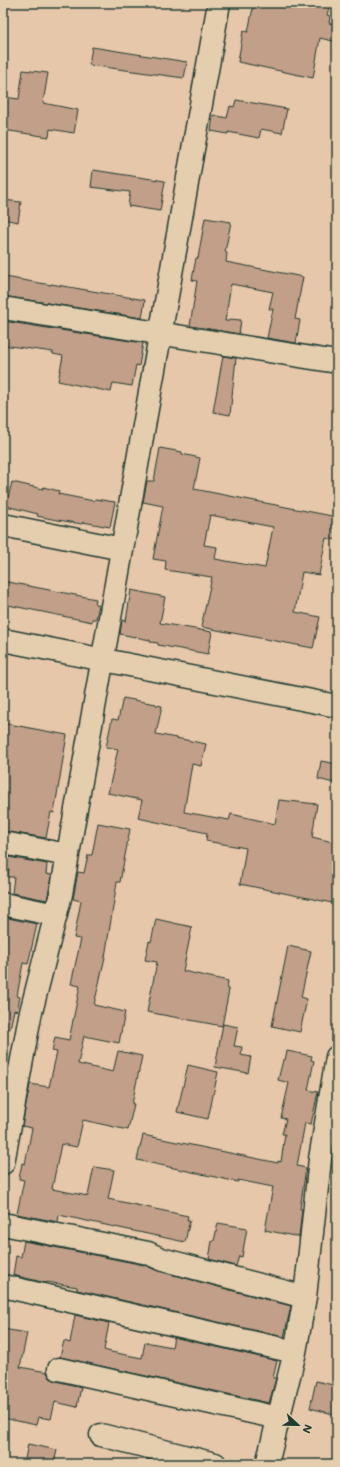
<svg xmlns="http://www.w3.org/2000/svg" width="340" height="1467" font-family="Mali,sans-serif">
<rect width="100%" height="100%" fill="#e7c7a9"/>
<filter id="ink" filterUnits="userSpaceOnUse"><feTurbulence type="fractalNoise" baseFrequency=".025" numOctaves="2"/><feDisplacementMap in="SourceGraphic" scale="8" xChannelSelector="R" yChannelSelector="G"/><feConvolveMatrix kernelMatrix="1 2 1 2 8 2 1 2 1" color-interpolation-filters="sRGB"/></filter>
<g filter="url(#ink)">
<path fill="#c29f88" stroke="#1f3d34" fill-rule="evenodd" d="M254 3H330L327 15 330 16 329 23 337 25V42L320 38 313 78 238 62 243 31 248 32Z
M92 47 187 62 184 78 89 65Z
M23 70 48 73 43 103 78 110 74 133 50 129 49 137 3 130V97L19 99Z
M236 100 287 109 282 133 261 129 259 138 228 132V134L211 131 213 115 227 118 230 106 234 107Z
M93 170 165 181 160 211 128 206 130 192 91 187Z
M3 200 21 202 18 222 3 219Z
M205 218 231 222 225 252 227 253 226 262 303 277 295 319 300 320 296 343 267 338 273 309H269L273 292 231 284 225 321H229V319L241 320 239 334 190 326 197 281 192 280 196 258H198Z
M5 277 51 285V284L145 300 142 318 3 296Z
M3 321 143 343 139 366 136 365 132 386 113 383 111 392 58 381 63 356 53 354V352L3 345Z
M223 356 236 358 230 415 213 412Z
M160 448 182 452V454L200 458 194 489 337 517V540L326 538 319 575 302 572 295 612 320 617 313 648 201 627 212 577 165 570 166 561 153 559 163 506 143 502 147 481H154ZM210 515 273 527 265 568 215 559 217 547 204 545Z
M12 482 43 489V487L59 491 58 494 94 501 95 499 115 502 110 527 83 522 82 524 52 519 37 516 38 514 6 506Z
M3 581 96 599 95 604 99 605 96 619H92V622L3 604Z
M131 590 165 597 160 623 212 632 208 654 158 645V643L150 642V640L120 634 122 620 126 621Z
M123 698 156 704V705L162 706 156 734 206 744 201 766 192 764 184 812 229 820 231 814 275 824 279 800 317 804 312 837 337 843V904L240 884 246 848 206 841 207 833 138 818 142 800 108 793 118 749 106 747 112 719 118 720Z
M3 723 67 735 54 813 51 812 46 838 3 831Z
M321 761 337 764 334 783 318 779Z
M98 823 130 829 120 882H117L105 957 94 1005 125 1012 119 1043 84 1036 78 1064 113 1072 118 1051 142 1056 132 1104H134L128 1130 83 1120 77 1147 61 1144 52 1189 88 1196 94 1167 114 1170 108 1199 188 1216 187 1220H190L185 1242 59 1215 58 1222 17 1214 24 1180 19 1179 22 1163 25 1164 32 1128 22 1126 30 1084 49 1087 57 1052 52 1051 55 1037 69 1040 80 986 71 984 81 939 74 938 81 901 73 899 78 872 84 873 88 855H92Z
M3 856 47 864 46 874 52 875 47 900 12 893 14 877H8L9 869 3 868Z
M3 917 37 924 28 964 23 963 17 996 20 997 17 1011 14 1010 10 1029 3 1028Z
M156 919 192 927 183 971 228 981 227 989 229 990 222 1026 147 1012 157 962 145 960 149 941 151 942Z
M288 946 311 951 301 997 307 999 300 1032 272 1026Z
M223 1024 238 1027 234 1046 242 1047 241 1055 251 1057 248 1073 215 1067Z
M287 1051 312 1056 311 1060 314 1061 308 1090 318 1092 311 1124 305 1123 297 1166 306 1168 300 1209H302L299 1237 265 1230 273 1187 238 1180V1182L137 1160 143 1135 278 1163V1161L281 1162 285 1134H282L286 1119 281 1118 289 1083 278 1080 283 1060H285Z
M188 1065 218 1072 208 1119 177 1112Z
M218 1223 247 1228 242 1257 239 1256 236 1266 209 1259 212 1241H214Z
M24 1241 144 1265 158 1271 291 1306 284 1337 77 1290V1287L47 1282 46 1283 13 1275 16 1256 21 1257Z
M75 1315 109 1323 104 1350 111 1352 142 1358 145 1342 172 1347 174 1337 277 1361 273 1378H276L269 1403 60 1357 64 1341 70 1343Z
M3 1329 27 1333 20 1367 47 1372 50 1378 56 1381 81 1387 77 1407 55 1402 51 1419 38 1417 36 1425 3 1418Z
M316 1381 337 1386V1415L310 1408Z
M28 1444 57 1450 54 1464H24Z"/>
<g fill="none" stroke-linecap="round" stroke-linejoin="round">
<defs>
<path id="minor" d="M3 308 337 362
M3 525 122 549
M3 640 337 706
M3 843 68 855
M3 904 56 915
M3 1163 30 1016 61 894 219 3
M3 1224 148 1253 161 1259 305 1297
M3 1286 295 1352
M59 1369 278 1418
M101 1435 215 1464
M267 1464 295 1352 305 1297 320 1159 337 1057"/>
</defs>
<use href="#minor" stroke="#1f3d34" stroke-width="25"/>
<use href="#minor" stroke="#e5ceae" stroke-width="22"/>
</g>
</g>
<rect width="340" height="1467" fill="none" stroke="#e5ceae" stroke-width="16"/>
<rect x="8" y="8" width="324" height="1451" fill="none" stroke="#1f3d34" stroke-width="1.5" filter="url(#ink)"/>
<g transform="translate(298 1425) rotate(112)" stroke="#e5ceae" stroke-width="3" paint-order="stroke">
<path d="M0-3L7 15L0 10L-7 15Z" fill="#1f3d34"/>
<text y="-6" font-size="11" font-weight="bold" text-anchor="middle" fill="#1f3d34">N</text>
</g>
</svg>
